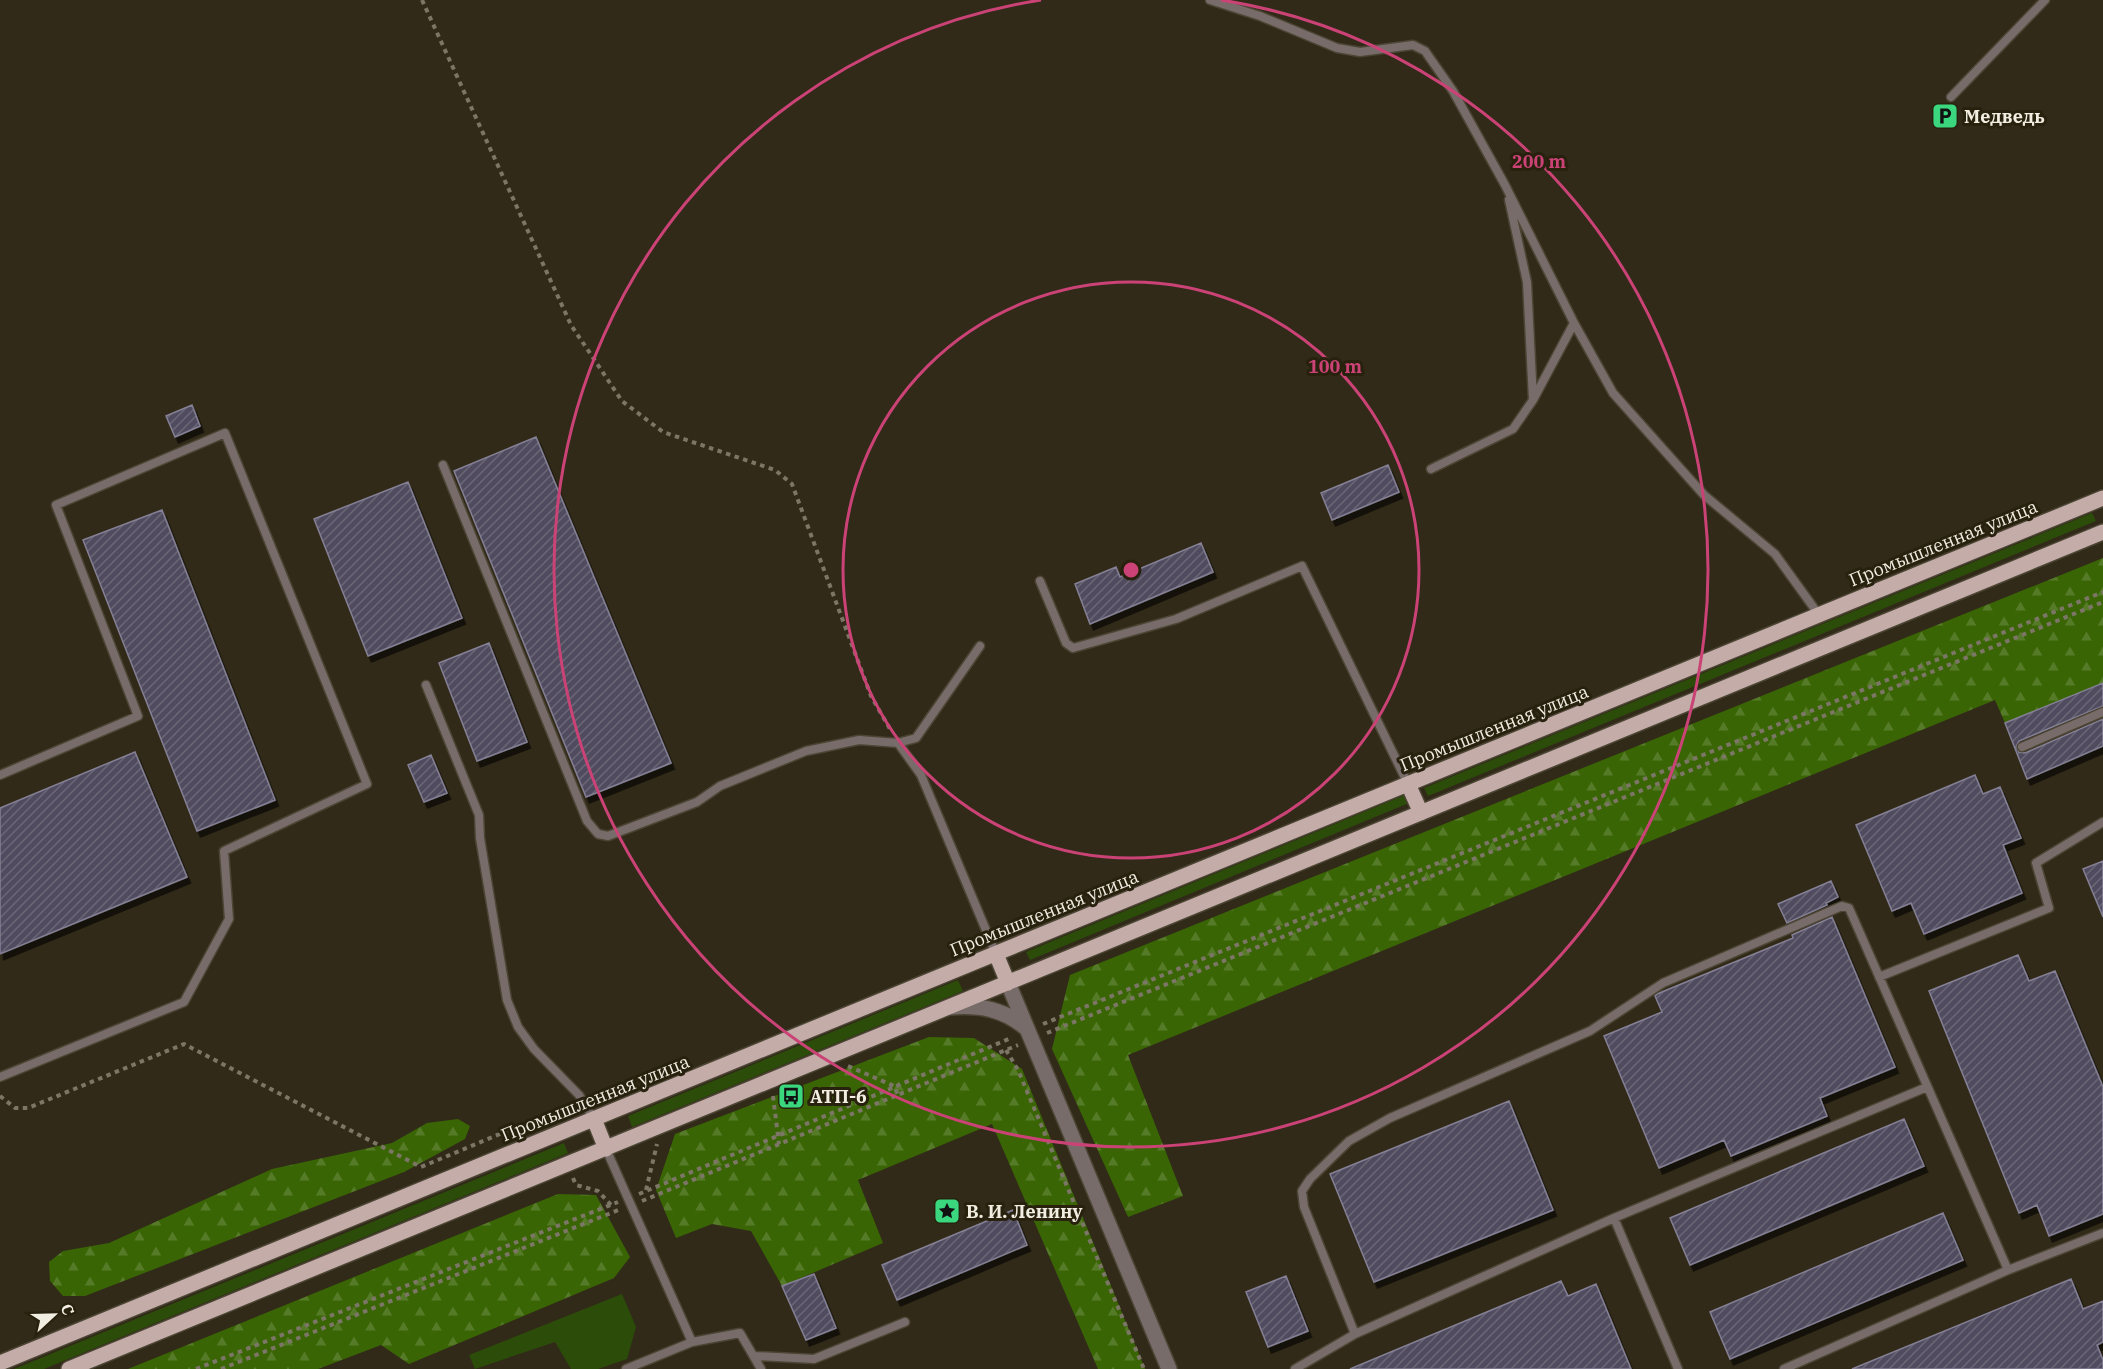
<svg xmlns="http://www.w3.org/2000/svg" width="2103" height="1369" font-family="'IBM Plex Serif',serif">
<defs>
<pattern id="forest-firs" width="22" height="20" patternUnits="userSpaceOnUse" patternTransform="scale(1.5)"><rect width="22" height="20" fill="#396504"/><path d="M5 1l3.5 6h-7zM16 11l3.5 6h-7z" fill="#567b28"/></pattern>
<pattern id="building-hatch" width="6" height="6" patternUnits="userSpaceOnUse" patternTransform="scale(1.5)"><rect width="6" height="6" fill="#514c60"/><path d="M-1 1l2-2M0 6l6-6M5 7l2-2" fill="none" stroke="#6a6676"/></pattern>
<filter id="shadow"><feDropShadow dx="3.5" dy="6" stdDeviation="0" flood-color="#0009"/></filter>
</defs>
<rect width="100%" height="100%" fill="#312a18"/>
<path fill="#2c4c0a" d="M2092 513 2096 521 1428 796 1424 788Z
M1405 795 1409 803 1030 960 1026 952Z
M958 980 963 991 632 1127 628 1116Z
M564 1143 568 1153 44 1369H14Z
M622 1294 636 1327 627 1359 598 1369H571L555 1342 475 1369 469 1355Z"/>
<path fill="url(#forest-firs)" d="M2103 558V683L2005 723 1995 700 1128 1055 1183 1196 1128 1217 1052 1049 1070 975Z
M929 1037 974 1038 1022 1069 1145 1369H1098L992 1124 858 1180 883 1243 782 1286 751 1231 712 1224 676 1238 656 1190 675 1134Z
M458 1119 470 1126 465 1139 404 1172 85 1296H63L50 1281 49 1262 63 1251 109 1243 272 1169 392 1143 427 1123Z
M558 1194 596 1195 630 1257 614 1278 409 1364 381 1345 318 1369H128Z"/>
<path fill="url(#building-hatch)" stroke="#858095" stroke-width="1.5" filter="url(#shadow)" d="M192 405 200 426 175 437 166 416Z
M536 437 671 763 586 797 454 471Z
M1388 465 1399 492 1332 520 1321 493Z
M408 482 462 618 368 656 314 519Z
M162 510 275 800 197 831 83 540Z
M1201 543 1213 572 1090 624 1075 584 1116 567 1120 577Z
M489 643 527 742 477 761 439 663Z
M2103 683V706L2019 741 2016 747 2019 752 2025 753 2103 719V746L2027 779 2005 723Z
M135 752 187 877 0 954V808Z
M431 755 447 793 424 802 408 765Z
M1975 775 1983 794 2000 787 2021 838 2003 845 2022 893 1924 934 1911 903 1892 911 1856 825Z
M2103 861V917L2083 869Z
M1831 881 1838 897 1826 903 1827 905 1787 923 1778 904Z
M1832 917 1895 1067 1820 1098 1827 1116 1731 1156 1724 1140 1659 1168 1604 1036 1662 1012 1655 996 1657 994 1793 938 1792 935Z
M2018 955 2029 981 2055 971 2103 1087V1214L2049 1236 2037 1205 2019 1213 1929 991Z
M1509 1101 1553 1210 1374 1282 1330 1174Z
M1904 1119 1924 1166 1690 1265 1670 1218Z
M1013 1210 1027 1245 897 1300 882 1265Z
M1943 1213 1963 1260 1730 1359 1710 1312Z
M814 1274 836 1328 806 1340 782 1286Z
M1286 1276 1308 1331 1268 1347 1246 1292Z
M2071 1279 2083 1309 2103 1301V1342L2097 1345 2103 1360V1369H1852Z
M1561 1281 1568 1296 1596 1284 1631 1369H1350Z"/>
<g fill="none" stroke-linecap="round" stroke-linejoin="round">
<defs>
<path id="service" d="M1210 0 1260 16 1337 48 1360 52 1413 45 1425 51 1453 91 1505 185 1574 323 1613 393 1704 495 1775 554 1819 615
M1951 97 2045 0
M1509 200 1527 282 1533 400 1574 323
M443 465 587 821 598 834 608 836 697 802 720 786 806 751 859 740 898 743 916 738 980 646
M1431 469 1513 429 1533 400
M1040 581 1066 643 1073 648 1176 619 1302 566 1408 784
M426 685 479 815 480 838 507 1000 518 1027 534 1049 579 1095 594 1119
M898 743 921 775 996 954
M2022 747 2103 712
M0 775 138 716 56 505 225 433 367 784 224 851 229 919 184 1002 0 1077
M1879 977 2049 908 2036 863 2103 822
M606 1149 692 1342 626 1369
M1614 1218 1927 1087
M1355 1334 1304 1207 1302 1191 1310 1179 1349 1141 1390 1118 1590 1031 1663 983 1842 906 1849 908 2008 1270
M692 1342 740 1333 761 1369
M755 1356 814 1359 905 1322
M1295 1369 1355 1334 1614 1218 1678 1369
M1784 1369 2008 1270 2103 1233"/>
<path id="tertiary" d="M1008 983 1169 1369
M951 1007C981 1005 1003 1009 1026 1028"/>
<path id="primary" d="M1408 784 1421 813
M996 954 1008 983
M594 1119 606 1149
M0 1363 2103 498
M69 1369 2103 532"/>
</defs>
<use href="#service" stroke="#4c4534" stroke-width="11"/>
<use href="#tertiary" stroke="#4c4534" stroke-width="18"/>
<use href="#primary" stroke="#4c4534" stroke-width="18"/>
<path stroke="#7c7666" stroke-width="4" stroke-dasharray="4.5 4.5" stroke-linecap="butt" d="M422 0 571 325 622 401 663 432 775 470 792 484 871 696 890 729
M1043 1024 2103 592
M1047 1033 2103 602
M1006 1050 1018 1070 1144 1369
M848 1066 894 1086 898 1095
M0 1096 15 1108H28L184 1044 421 1167 519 1126 530 1127
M773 1096 779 1144
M573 1178 576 1185 598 1191 611 1205
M646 1190 657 1144
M639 1194 1011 1038
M642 1201 1018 1045
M196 1369 618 1202
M221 1369 621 1209"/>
<use href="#service" stroke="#776c6a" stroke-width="8"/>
<use href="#tertiary" stroke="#776c6a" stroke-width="15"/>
<use href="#primary" stroke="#c4ada9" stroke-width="15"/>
</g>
<g fill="none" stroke="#cb4376" stroke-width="3">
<circle cx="1131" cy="570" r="288"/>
<path d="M1221 0A577 577 0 1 1 1041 0"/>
</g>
<defs>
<symbol id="parking-square" viewBox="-11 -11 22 22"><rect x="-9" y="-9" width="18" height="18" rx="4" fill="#3bd77e" stroke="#27210e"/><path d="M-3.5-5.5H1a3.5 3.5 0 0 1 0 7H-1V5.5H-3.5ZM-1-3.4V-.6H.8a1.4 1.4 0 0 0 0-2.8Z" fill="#111"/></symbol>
<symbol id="bus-square" viewBox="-11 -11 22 22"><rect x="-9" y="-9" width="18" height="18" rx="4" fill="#3bd77e" stroke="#27210e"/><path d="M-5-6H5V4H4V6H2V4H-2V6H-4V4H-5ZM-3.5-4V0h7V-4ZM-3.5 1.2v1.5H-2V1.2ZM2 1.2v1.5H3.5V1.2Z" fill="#111"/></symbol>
<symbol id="sight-square" viewBox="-11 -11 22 22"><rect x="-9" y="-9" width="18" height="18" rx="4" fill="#3bd77e" stroke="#27210e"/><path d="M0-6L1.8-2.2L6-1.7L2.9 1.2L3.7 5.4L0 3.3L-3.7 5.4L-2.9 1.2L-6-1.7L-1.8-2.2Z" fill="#111"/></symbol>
</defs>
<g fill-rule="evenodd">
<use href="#parking-square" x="1930" y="101" width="30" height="30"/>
<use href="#bus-square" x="776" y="1081" width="30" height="30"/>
<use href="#sight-square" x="932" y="1196" width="30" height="30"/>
</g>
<g text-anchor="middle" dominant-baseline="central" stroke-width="6" stroke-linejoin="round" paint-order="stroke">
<g font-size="18" font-weight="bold" fill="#f1ede1" stroke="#27210e" text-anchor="start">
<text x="1964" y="116">Медведь</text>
<text x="810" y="1096">АТП-6</text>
<text x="966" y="1211">В. И. Ленину</text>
</g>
<g font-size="18" fill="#f1ede1" stroke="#27210e">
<text transform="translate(1943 543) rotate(-22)">Промышленная улица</text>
<text transform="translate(1494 728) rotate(-22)">Промышленная улица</text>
<text transform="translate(1044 913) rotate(-22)">Промышленная улица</text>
<text transform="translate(595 1098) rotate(-22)">Промышленная улица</text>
</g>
</g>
<circle cx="1131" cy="570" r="9" fill="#cb4376" stroke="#27210e" stroke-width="3"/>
<g font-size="18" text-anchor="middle" font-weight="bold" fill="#cb4376" stroke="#27210e" stroke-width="6" stroke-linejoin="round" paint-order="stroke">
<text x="1539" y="168">200 m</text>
<text x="1335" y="373">100 m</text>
</g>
<g transform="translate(54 1315) rotate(68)" stroke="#27210e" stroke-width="4.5" paint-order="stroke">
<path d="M0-4.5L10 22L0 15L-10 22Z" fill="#f1ede1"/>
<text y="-9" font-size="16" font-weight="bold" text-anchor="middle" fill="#f1ede1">С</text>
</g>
</svg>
